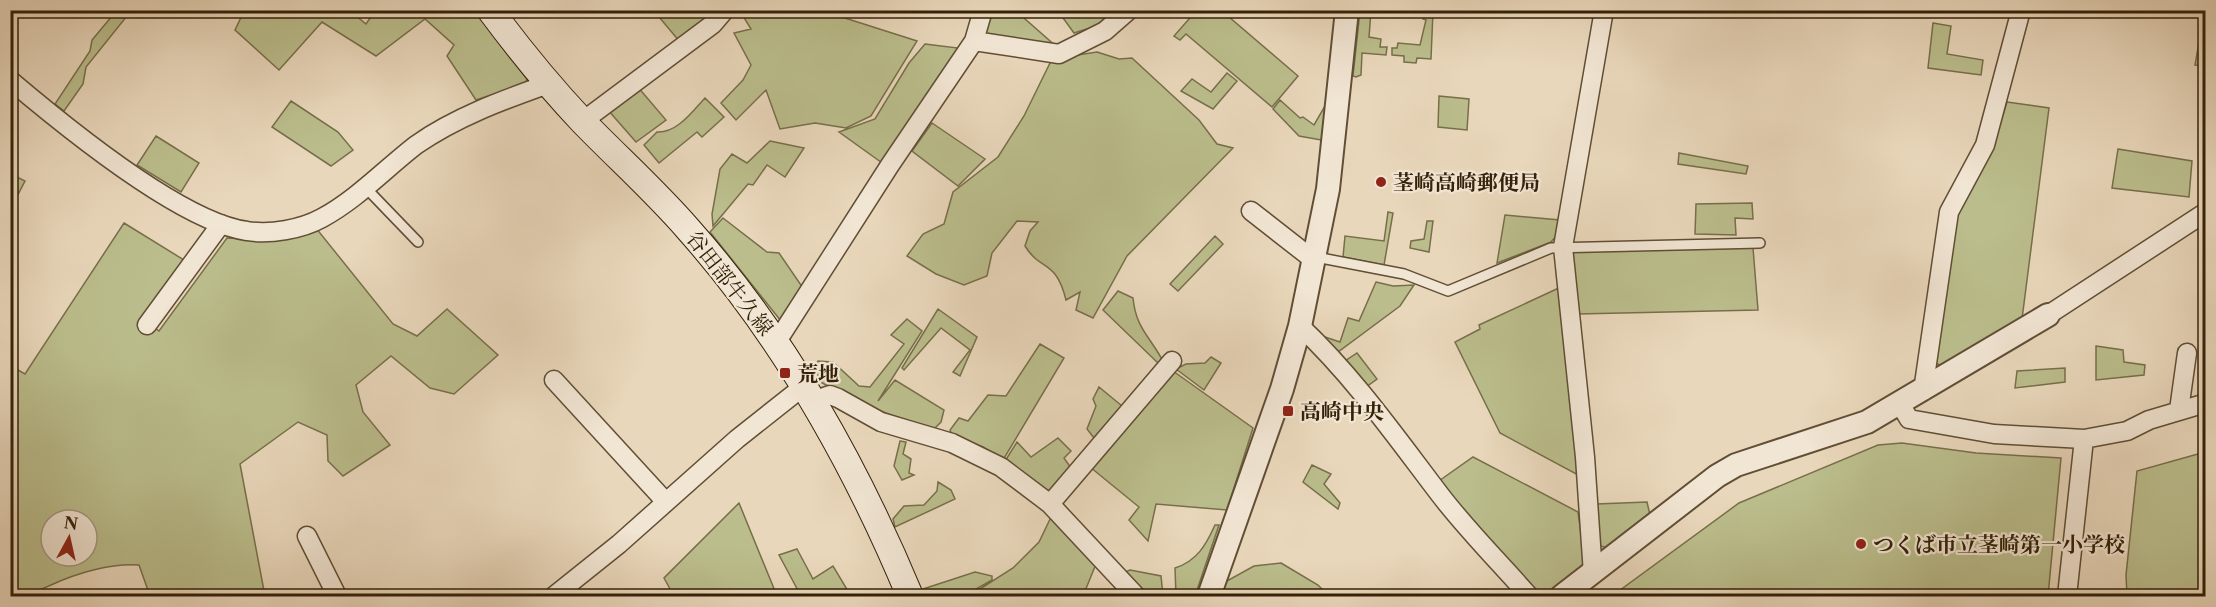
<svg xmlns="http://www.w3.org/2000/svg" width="2216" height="607" font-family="'Libre Caslon Text','Noto Serif JP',serif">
<rect width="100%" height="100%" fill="#e9d7bb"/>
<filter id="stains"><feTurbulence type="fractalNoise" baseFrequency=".00333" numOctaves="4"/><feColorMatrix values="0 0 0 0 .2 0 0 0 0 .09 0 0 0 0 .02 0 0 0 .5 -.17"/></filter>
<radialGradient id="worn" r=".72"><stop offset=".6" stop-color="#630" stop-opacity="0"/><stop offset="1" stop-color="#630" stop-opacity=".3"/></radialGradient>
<path fill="#bbbd8c" stroke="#776f4a" stroke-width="1.5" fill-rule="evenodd" d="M117 10 131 11 86 67 83 84 64 111 55 104 90 51 92 40Z
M244 11H350L366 24 375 11H476L527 79 525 84 476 100 447 56 454 45 425 19 376 56 322 22 279 70 235 30Z
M654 11H721L680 42Z
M740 11H823L917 41 871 116 846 128 815 123 780 129 766 90 736 120 721 103 743 80 751 65 734 33 751 29Z
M990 11H1016L1058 48 989 40 986 33Z
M1058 11H1113L1096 26 1074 33Z
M1196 11H1222L1298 76 1272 107 1186 34 1180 40 1174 36Z
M1360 11H1371L1369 37 1381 39 1380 47H1387L1386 55 1362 53 1361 75 1356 77 1353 76Z
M1423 11H1433L1431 59 1417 58 1416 63 1404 62V56L1392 55V48H1397L1398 43 1420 45 1426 20 1423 19Z
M1933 23 1951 26 1947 54 1983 60 1981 75 1928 68Z
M2201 31 2205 32V66L2195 65Z
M925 44 958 48 885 165 839 132 875 119 909 63Z
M1097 52 1119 59 1132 58 1199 120 1217 144 1233 148 1127 256 1093 318 1076 310 1080 292 1066 300C1056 259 1041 272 1025 246L1030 231 1038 222 1017 221 992 253 987 276 964 285 936 274 907 256 923 234 944 224 953 192 998 157 1024 116 1052 59Z
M1227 73 1237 81 1213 109 1181 91 1192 79 1211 92Z
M637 86 666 120 636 142 608 110Z
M1439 96 1469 99 1467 130 1438 127Z
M705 98 724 117 702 137 697 132 659 163 644 145 657 132C677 133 692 112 705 98Z
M1280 100 1300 118 1303 117 1314 125 1325 106 1323 137 1321 140 1299 136 1273 109Z
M291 101 338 132 353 150 331 166 272 127Z
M2007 102 2049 108 2022 319 1941 366 1932 360 1957 213 1992 150Z
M932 123 985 159 958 186 912 151Z
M156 136 199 163 181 192 137 165Z
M770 141 804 148 785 177 767 165 753 185 748 184 713 226 712 214 720 169 732 154 747 163Z
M2118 149 2192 161 2189 197 2112 188Z
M1679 153 1748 166 1746 174 1678 164Z
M11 174 25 181 11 208Z
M1752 203 1753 219 1735 218 1736 235 1695 234 1696 204Z
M1388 212 1393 213 1384 265 1343 257 1345 236 1384 241Z
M1505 215 1560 220 1558 234 1551 242 1497 263Z
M723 218 767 252 779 253 805 291 781 321 710 232Z
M1427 221H1433L1429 252 1410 248 1411 241 1424 239Z
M124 223 184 260 143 319 159 331 227 238 266 240 316 228 393 324 417 336 447 309 498 355 454 394 430 388 391 356 356 385 363 412 390 445 343 476 328 461 327 435 298 422 240 464 265 596H150L139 565C111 563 77 573 51 585 34 592 30 596 11 596V366L25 374ZM51 520H87V556H51Z
M1215 236 1223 244 1178 291 1170 284Z
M1753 248 1758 310 1577 314 1570 251Z
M1376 282 1393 286 1414 285 1400 306 1338 352 1316 334 1340 342 1348 318 1359 321Z
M1561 287 1578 475 1500 433 1455 342 1480 329 1479 325Z
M1118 291 1133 298C1136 329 1150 336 1164 363L1159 364 1103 310Z
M938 309 977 337 960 376 953 372 970 350 941 328 904 370 902 368Z
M907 319 922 331 878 401 895 380 944 410 941 422 934 429 871 408 822 383 814 368 818 361 833 362 859 386 870 387 904 344 891 335Z
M1040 344 1064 358 1003 460 983 447 952 435 950 430 959 418 968 421 988 395 1006 396Z
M2096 346 2123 350 2124 362 2145 365 2144 375 2096 380Z
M1357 353 1377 379 1366 387 1345 361Z
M1211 357 1221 363 1204 390 1176 369 1186 364 1205 363Z
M2065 368V382L2015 388 2017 371Z
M1173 371 1253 428 1227 510 1156 504 1148 541 1129 520 1139 507 1090 467Z
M1099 387 1122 406 1094 438 1087 429 1096 406 1093 399Z
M1058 438 1071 451 1064 458 1071 468 1051 491 1047 492 1005 461 1017 442 1031 457Z
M900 441 906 442 903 454 911 459 909 473 914 475 902 480 894 466Z
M1902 443 1976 453 2061 458 2048 596H1612L1739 503 1878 445Z
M2205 452V596H2127L2126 575 2137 471Z
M1473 457 1578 512 1585 565 1545 595 1538 594 1436 483Z
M1312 465 1331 474 1324 484 1340 503 1338 509 1303 482Z
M938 482 951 490 955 499 895 527 893 519 904 506 924 505 937 491Z
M1647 502 1650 515 1607 548 1598 545 1597 504Z
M739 503 777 596H674L664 578Z
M1052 515 1096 564 1083 596H969L1013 568 1039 542Z
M1215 525H1219L1195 596H1176L1175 568C1197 561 1206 545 1215 525Z
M797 549 813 579 833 566 851 596H801L779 555Z
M1281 563 1318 585 1329 596H1221L1225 582 1254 566Z
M1130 570 1161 576 1163 596H1146L1123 573Z
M975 572 992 576V580L964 596H926L923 589Z"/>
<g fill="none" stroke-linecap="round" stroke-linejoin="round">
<defs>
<path id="service" d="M365 187 418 242
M1316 257 1404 274 1448 291 1551 248 1760 243"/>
<path id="minor" d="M974 41 1059 54 1105 31 1129 10
M10 80C62 124 181 222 247 231 270 235 302 229 322 218 357 199 385 169 416 145 456 117 503 100 548 84
M583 121 713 24 725 10
M1251 211 1315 261
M2048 315 2206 212
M147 325 221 224
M1300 326C1354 377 1396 437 1441 496 1468 531 1500 563 1529 596
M776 343 890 165 974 41 983 10
M554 380 665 501
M1923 391 1949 212 1985 145 2021 10
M813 401 830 395 838 398 881 422 952 443 1001 467 1050 504 1136 596
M1900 404 1909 419 1994 434 2084 439 2127 431 2149 420 2206 403
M2179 410 2187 353
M1050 504 1172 361
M307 536 337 596
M1593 574 1585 457 1563 247 1604 10
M554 596 619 544 737 439 804 386
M2067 596 2084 439"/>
<path id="tertiary" d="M1209 596 1282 389 1300 326 1328 189 1347 10
M1562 596 1717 476 1736 465 1867 422 2048 315"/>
<path id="secondary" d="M490 10C519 49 550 87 583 122 618 158 655 191 688 229 784 337 855 464 910 596"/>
</defs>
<use href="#service" stroke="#604e35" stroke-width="12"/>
<use href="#minor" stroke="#604e35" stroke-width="21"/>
<use href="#tertiary" stroke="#604e35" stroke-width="26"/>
<use href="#secondary" stroke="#332108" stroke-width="28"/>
<use href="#service" stroke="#f1e5d3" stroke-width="9"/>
<use href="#minor" stroke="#f1e5d3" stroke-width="18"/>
<use href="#tertiary" stroke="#f1e5d3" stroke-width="22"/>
<use href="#secondary" stroke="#f1e5d3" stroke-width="26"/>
</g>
<g fill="#8f2418" stroke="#f1e5d3" stroke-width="2">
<circle cx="1381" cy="182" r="6"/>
<rect x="779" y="367" width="12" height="12" rx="3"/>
<rect x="1282" y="405" width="12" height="12" rx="3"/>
<circle cx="1861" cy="544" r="6"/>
</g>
<g text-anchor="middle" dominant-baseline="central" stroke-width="4.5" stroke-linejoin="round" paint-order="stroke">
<g font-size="21" font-weight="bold" fill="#332108" stroke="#f1e5d3" text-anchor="start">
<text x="1393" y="182">茎崎高崎郵便局</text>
<text x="797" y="373">荒地</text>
<text x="1300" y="411">高崎中央</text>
<text x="1873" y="544">つくば市立茎崎第一小学校</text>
</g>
<g font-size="21" fill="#332108" stroke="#f1e5d3">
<text transform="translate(730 283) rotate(52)">谷田部牛久線</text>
</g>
</g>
<rect width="2216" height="607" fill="none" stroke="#e9d7bb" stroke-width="36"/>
<rect x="12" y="12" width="2192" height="583" fill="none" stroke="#332108" stroke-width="3"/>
<rect x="18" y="18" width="2180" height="571" fill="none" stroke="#332108" stroke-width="1.5"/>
<g transform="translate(69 538) rotate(8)"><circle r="28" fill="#f1e5d3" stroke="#a59782" stroke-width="1.5"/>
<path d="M0-4.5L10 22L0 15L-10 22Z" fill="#8f2418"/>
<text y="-9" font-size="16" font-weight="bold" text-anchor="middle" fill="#332108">N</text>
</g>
<rect width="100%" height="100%" filter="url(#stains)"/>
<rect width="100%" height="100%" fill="url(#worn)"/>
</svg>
